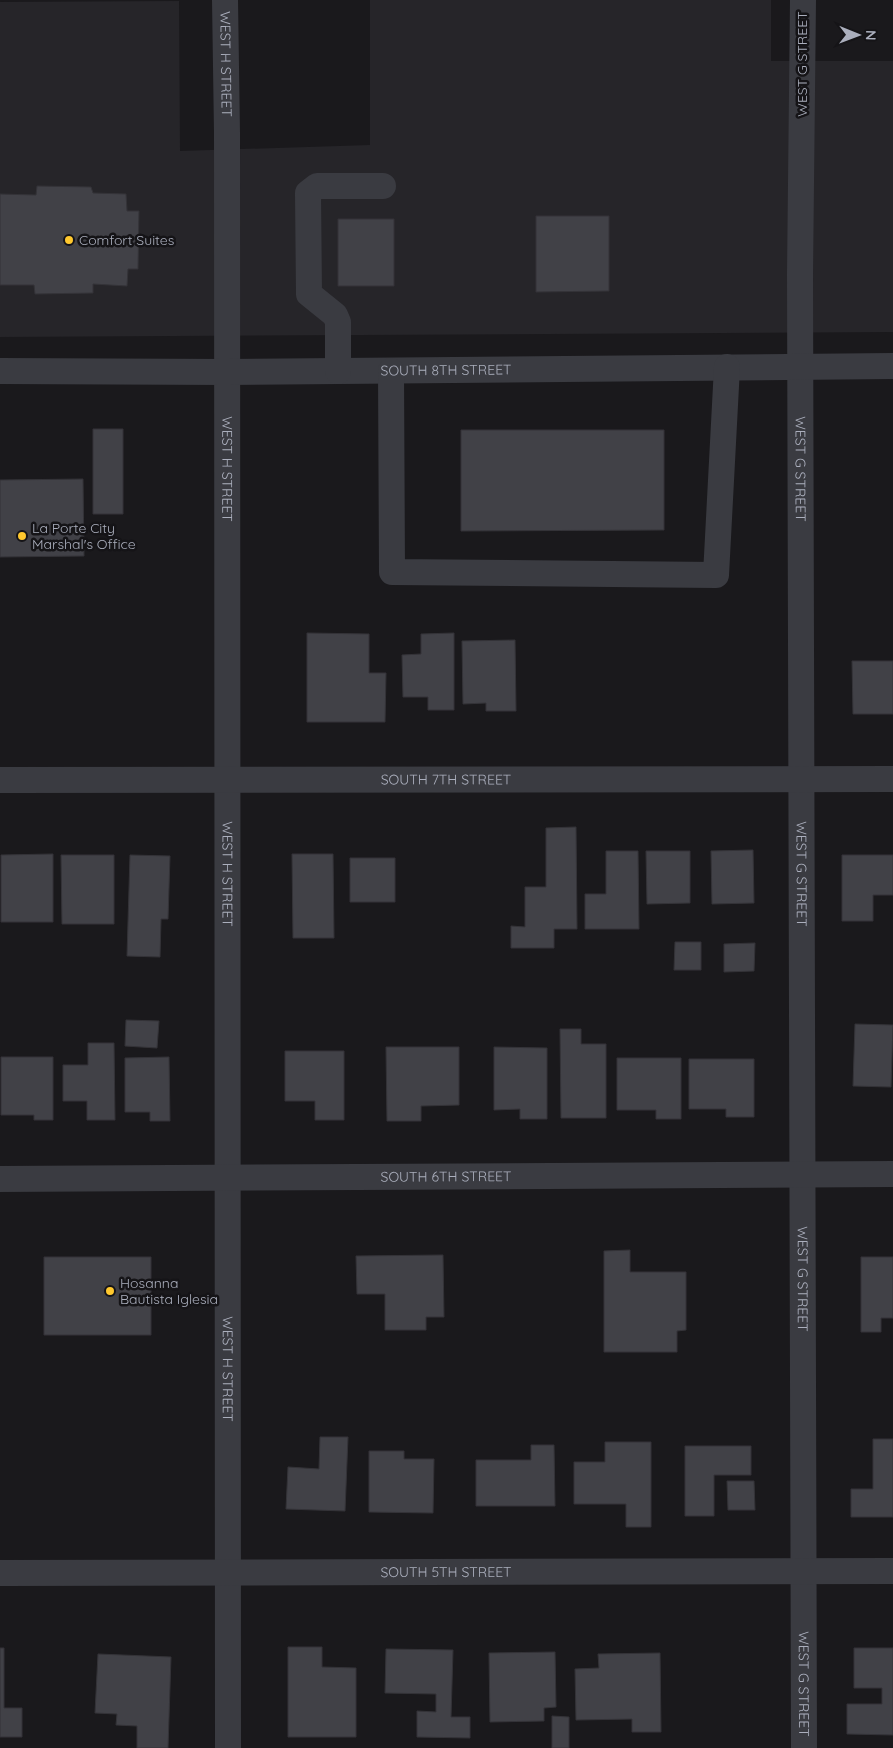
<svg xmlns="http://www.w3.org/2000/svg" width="893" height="1748" font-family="Quicksand,sans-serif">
<rect width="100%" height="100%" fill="#1a191c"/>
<path fill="#262529" d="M370 0H771V61H893V332L0 337V2L179 1 180 151 370 145Z"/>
<path fill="#414147" stroke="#343338" d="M37 186 91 187 93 193 126 194 127 211H139L138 269H128L127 286 93 284V293L35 294 34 285H0V194L36 195Z
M536 216H609V291L536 292Z
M338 219H394V286H338Z
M93 429H123V514H93Z
M461 430H664V530L461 531Z
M83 479 84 556 0 557V480Z
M307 633 369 634V673H386L385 722H307Z
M454 633V710H428V697H403L402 655 421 654V634Z
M515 640 516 711H486V703L463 704 462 641Z
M852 661H893V714H853Z
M576 827 577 929H554V948H511V926L525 927V887H546V828Z
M753 850 754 903 712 904 711 851Z
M606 851H638L639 929H585V894H606Z
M646 851H690V903L647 904Z
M53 854V922H1V855Z
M292 854H333L334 938H293Z
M61 855H114V924H62Z
M130 855 170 856 168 919H161L160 957 127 956Z
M842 855H893V895H873V921H842Z
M350 858H395V902H350Z
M675 942H701V970H674Z
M755 943 754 971 724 972V944Z
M126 1020 159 1021 157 1048 125 1046Z
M855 1024 893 1025 891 1087 853 1086Z
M560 1029H581V1044H606V1118H561Z
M88 1043H114L115 1120H87V1101H63V1065H88Z
M386 1047H459V1105L421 1106V1121H387Z
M494 1047 547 1048V1119H520V1109L494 1110Z
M285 1051H344V1120H315V1101H285Z
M1 1057H53V1120H34V1115H1Z
M169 1057 170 1121H150V1112H125V1058Z
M617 1058H681V1119H656V1110H617Z
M689 1059H754V1117H726V1109H689Z
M630 1250V1272H686V1330L677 1331V1352H604V1251Z
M443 1255 444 1317H426V1330H385V1294H357L356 1256Z
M44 1257H151V1335H44Z
M861 1257H893V1318H881V1332H861Z
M320 1437H348L345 1511 286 1509 288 1467 319 1469Z
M873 1439H893V1517H851V1489H873Z
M605 1442H651V1527H626V1504H574V1462H605Z
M531 1445H554L555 1506H476V1460H531Z
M685 1446H751V1475H714V1516H685Z
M369 1451H404V1459H434L433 1513 369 1512Z
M727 1481H754L755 1510H728Z
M288 1647H322V1667L356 1668V1737H288Z
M0 1648H4V1708H22V1737H0Z
M854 1648H893V1735L847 1734V1704H882V1688H854Z
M386 1649 453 1650 451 1717H470V1738L417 1737V1711L436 1712V1694L385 1693Z
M555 1652 556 1707 544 1708V1721L490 1722 489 1653Z
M660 1653 661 1732H632V1719L576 1720 575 1669 599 1668 598 1654Z
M98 1654 171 1657 168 1748H137V1726L116 1725 117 1714 95 1713Z
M552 1716 569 1717V1748H552Z"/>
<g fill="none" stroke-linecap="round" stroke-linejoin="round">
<g stroke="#3a3b41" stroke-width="26">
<path id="s1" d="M225 0 227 133 228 1748"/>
<path id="s2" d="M803 0 800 275 804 1748"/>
<path id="s3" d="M0 371 226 372 893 366"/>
<path d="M338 371V322L335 315 309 294 308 193 317 186H383"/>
<path d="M391 371 392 572 716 575 727 367"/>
<path id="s4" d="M0 780 893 779"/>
<path id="s5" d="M0 1179 893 1174"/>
<path id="s6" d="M0 1573 893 1571"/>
</g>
</g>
<g fill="#ffc82e" stroke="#151417" stroke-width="2">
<circle cx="69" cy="240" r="5"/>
<circle cx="22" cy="536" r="5"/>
<circle cx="110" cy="1291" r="5"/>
</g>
<g text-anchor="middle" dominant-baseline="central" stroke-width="5" stroke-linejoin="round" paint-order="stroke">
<g font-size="14" fill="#abafbd" stroke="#151417">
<text stroke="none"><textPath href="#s1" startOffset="64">WEST H STREET</textPath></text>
<text transform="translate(802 64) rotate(-90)">WEST G STREET</text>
<text stroke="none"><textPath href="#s3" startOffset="446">SOUTH 8TH STREET</textPath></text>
<text stroke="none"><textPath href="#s1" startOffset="469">WEST H STREET</textPath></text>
<text stroke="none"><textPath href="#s2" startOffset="469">WEST G STREET</textPath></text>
<text stroke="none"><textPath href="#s4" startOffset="446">SOUTH 7TH STREET</textPath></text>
<text stroke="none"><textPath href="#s1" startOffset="874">WEST H STREET</textPath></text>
<text stroke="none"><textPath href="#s2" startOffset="874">WEST G STREET</textPath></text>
<text stroke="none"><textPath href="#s5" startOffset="446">SOUTH 6TH STREET</textPath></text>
<text stroke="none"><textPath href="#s2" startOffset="1279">WEST G STREET</textPath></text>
<text stroke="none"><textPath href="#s1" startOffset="1369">WEST H STREET</textPath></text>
<text stroke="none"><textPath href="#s6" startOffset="446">SOUTH 5TH STREET</textPath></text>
<text stroke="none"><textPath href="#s2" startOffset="1684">WEST G STREET</textPath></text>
</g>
<g font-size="14" fill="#abafbd" stroke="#151417" text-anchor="start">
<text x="79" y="240">Comfort Suites</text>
<text x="32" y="528">La Porte City<tspan x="32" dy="16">Marshal's Office</tspan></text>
<text x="120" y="1283">Hosanna<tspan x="120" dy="16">Bautista Iglesia</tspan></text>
</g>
</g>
<g transform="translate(858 35) rotate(91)" stroke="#151417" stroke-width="4" paint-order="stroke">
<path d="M0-4L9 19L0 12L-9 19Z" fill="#abafbd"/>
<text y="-8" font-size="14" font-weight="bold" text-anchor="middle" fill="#abafbd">N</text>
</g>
</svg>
